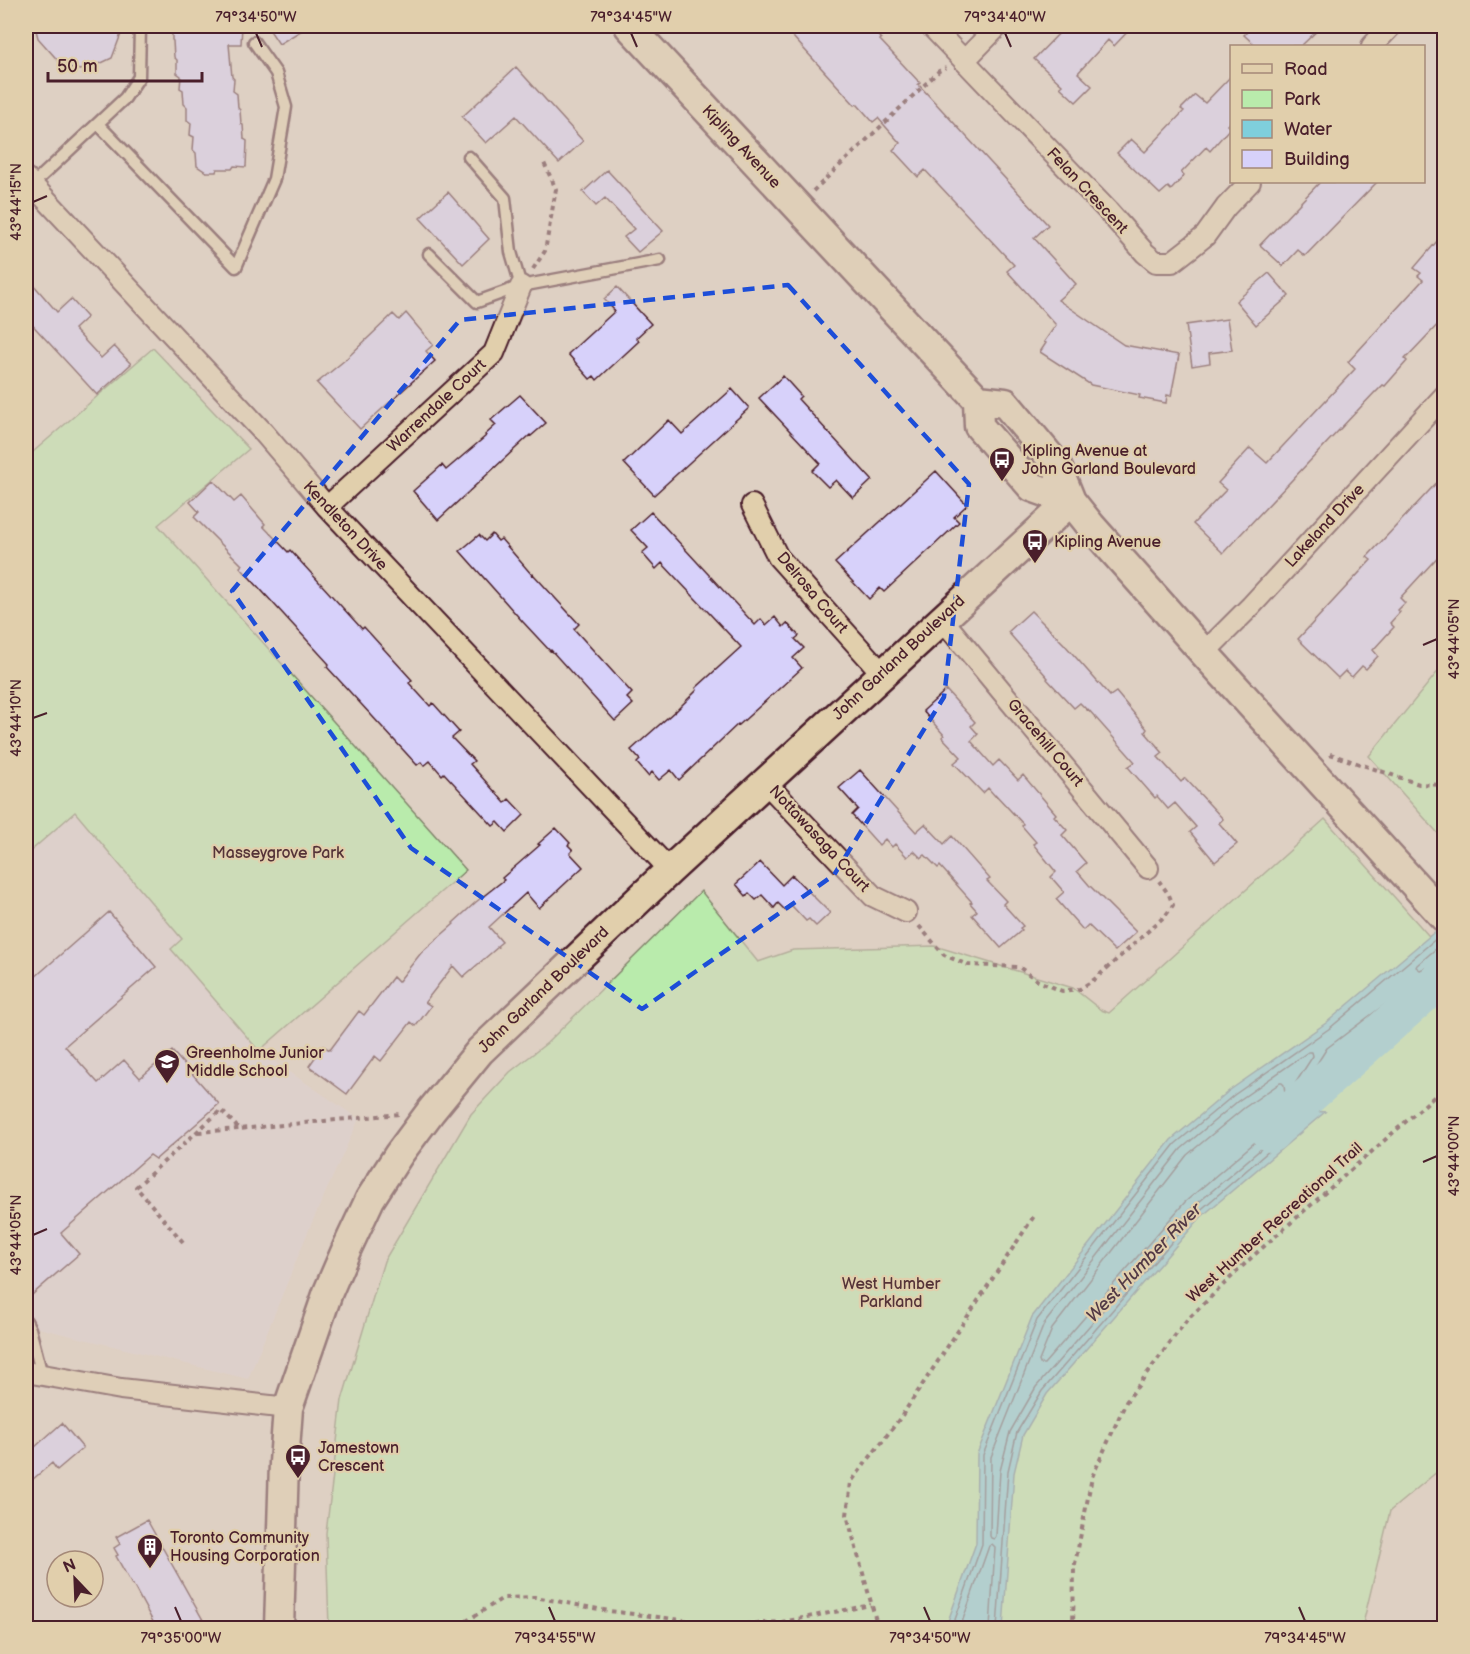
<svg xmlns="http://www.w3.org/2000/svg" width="1470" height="1654" font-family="'Balsamiq Sans',sans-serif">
<rect width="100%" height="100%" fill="#ded0c3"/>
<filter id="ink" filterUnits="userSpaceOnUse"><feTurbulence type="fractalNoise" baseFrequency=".0167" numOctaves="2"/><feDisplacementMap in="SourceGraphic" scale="12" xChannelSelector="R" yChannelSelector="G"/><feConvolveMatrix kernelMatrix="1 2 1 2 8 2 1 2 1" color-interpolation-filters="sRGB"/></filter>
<g filter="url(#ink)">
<path fill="#dcd0d4" d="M75 811 182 939 171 949 259 1051 359 1119 310 1227 248 1379 26 1325V855Z"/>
<path fill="#b9ebac" stroke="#82856c" stroke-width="1.5" d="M153 348 249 449 158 525 466 870 259 1051 171 949 182 939 75 812 26 855V458Z
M1444 664V840L1369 756Z
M1325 819 1444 953V1466L1390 1511 1362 1628H329L326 1533 342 1400 384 1261 471 1114 510 1072 547 1043 701 891 758 962 793 950 935 946 1073 988 1101 1010 1109 1013Z"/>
<path fill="#7fcfdc" stroke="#6a8995" stroke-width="1.5" d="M1444 924V975L1423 983 1331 1053 1306 1090 1310 1111 1325 1112 1201 1217 1047 1394 1023 1435 1014 1473 1003 1628H947V1624L976 1543 977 1454 1032 1317 1171 1140 1230 1090 1326 1023Z"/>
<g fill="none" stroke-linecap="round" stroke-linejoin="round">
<path stroke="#5f6572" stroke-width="1.5" d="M1444 942 1417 965 1416 967 1420 970 1438 963 1444 962
M1308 1052H1312L1313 1056 1293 1087 1297 1118 1192 1208 1036 1387 1010 1432 1000 1471 996 1536 994 1539 991 1538 990 1536 991 1457 1044 1324 1181 1149 1238 1101Z
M1280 1083H1282L1284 1085 1287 1115 1185 1202 1044 1364H1040L1039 1361 1052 1329 1187 1155 1244 1108Z
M952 1628 982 1544 983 1455 1037 1320 1175 1144 1234 1095 1330 1028 1444 932
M960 1628 989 1546 992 1544 995 1547 990 1628
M997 1628 1008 1471 1017 1432 1042 1391 1197 1213 1306 1119 1307 1117 1304 1111 1301 1089 1327 1048 1420 978 1444 970"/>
<path stroke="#7fcfdc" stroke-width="38" d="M1271 1133 1297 1106 1444 976"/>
</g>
<path fill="#d7d1fa" stroke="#4a1f2b" stroke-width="1.5" d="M35 26H118L116 32 121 34 112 58 93 67 80 70 62 65 38 38Z
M172 26H242L241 44H229L232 77 234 79 233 91 237 94 238 108 240 110 241 124 243 125 244 139 247 141 246 167 234 166 232 169H217L216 172H206L197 166 196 153 193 150 194 137 190 135 191 123 187 120V107L184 104 183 90 180 88 181 76 177 73V60L174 57 173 41 172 40Z
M267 26H309L279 44Z
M783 26H869L881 39 880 40 920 83 918 84 1048 225 1034 238 1076 284 1058 300 1124 345 1179 355 1171 396 1167 395 1166 403 1139 398 1140 395 1091 385 1040 352 1046 343 1044 342 1056 325 1007 271 1014 265 925 170 918 177 893 150 900 143 878 118 873 122 857 104 855 105Z
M1066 26H1133L1114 46 1108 40 1078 73 1092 86 1076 102 1060 87 1062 85 1034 59Z
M1253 26H1322L1301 46H1256L1244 35Z
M516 67 583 141 559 163 516 116 486 143 462 117Z
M1232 75V120L1227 125 1230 128 1210 151 1206 147 1181 173 1184 176 1171 190 1168 187 1160 194 1117 153 1131 139 1145 152 1184 111 1181 109 1195 95 1205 103Z
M607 170 663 231 638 252 624 237 634 229 605 198 596 206 583 192Z
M1320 182H1377L1305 256 1298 250 1283 266 1260 245Z
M448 192 489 239 463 264 420 218Z
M1444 233V318L1405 359 1407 361 1385 386 1383 385 1376 392H1375L1223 553 1193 524 1226 490 1218 483 1250 448 1267 463 1355 369 1348 362 1423 280 1418 276 1421 273 1414 268Z
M1269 273 1289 296 1256 325 1236 301Z
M26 276 57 312 71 299 87 317 74 329 101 358 114 346 131 364 97 395 26 318Z
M617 287 651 324 636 338 639 341 597 380 594 376 590 379 568 354 615 311 604 299Z
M406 313 433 345 426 351 435 361 360 429 317 383 345 360 393 314 399 320Z
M1227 319 1232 350 1209 353 1210 363 1192 366 1186 325Z
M783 376 801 396 798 399 872 480 853 498 836 480 828 487 812 471 820 463 759 398Z
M732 389 749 408 654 495 624 463 669 420 682 434Z
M520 395 546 423 531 436 530 435 438 520 413 491 442 465 446 470 486 436 485 435 496 425 491 420Z
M936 471 967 505 954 517 959 522 884 592 880 588 869 599 835 563Z
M1444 475V550L1400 598 1405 603 1398 610 1400 612 1390 623 1394 627 1373 650 1378 656 1366 669 1362 666 1352 677 1345 671 1338 678 1298 639 1371 560 1367 557Z
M213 480 234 502 241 496 265 524 263 526 288 552 290 550 362 629 364 627 412 680 409 683 430 706 433 703 459 732 452 738 474 761 470 764 505 803 509 799 524 815 507 832 498 822 493 826 444 773 442 775 430 761 424 766 421 762 417 765 327 667 329 664 240 567 242 565 194 517 199 512 190 502Z
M651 512 755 625 761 619 766 625 775 617 783 627 787 623 799 636 795 639 804 648 793 658 802 668 739 725 738 724 679 780 671 770 659 780 652 772 648 776 637 763 640 760 631 750 675 711V712L697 690 696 688 741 647 662 563 656 569 642 553 648 548 631 530Z
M492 534 498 541 501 539 532 575 533 574 579 624 574 629 632 693 627 698 633 704 615 721 551 650 550 651 523 622 460 551 479 535 485 541Z
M1031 611 1064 644 1110 696 1116 692 1147 729 1145 732 1163 753 1158 757 1181 782 1185 778 1223 819 1219 823 1237 844 1215 862 1190 832 1196 827 1175 803 1168 809 1157 796 1155 798 1128 767 1135 762 1088 709 1087 710 1080 703 1074 708 1047 679 1048 678 1008 632Z
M946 690 975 722 971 726 978 734 971 741 993 766 999 760 1018 780 1023 775 1056 814 1054 816 1067 830 1062 835 1086 863 1077 871 1089 885 1136 932 1115 951 1088 925 1083 930 1056 899 1064 892 1051 877 1056 872 1033 844 1036 842 1022 826 1023 824 996 795 995 796 988 788 983 793 954 763 961 757 942 737 944 735 923 711Z
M860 770 916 832 925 824 944 844 952 836 990 879 987 881 1006 901 1003 904 1023 926 1020 928 1022 930 1001 948 972 915 977 911 970 903 972 902 940 866 938 868 925 855 921 858 914 851 907 857 895 844 892 847 885 839 879 845 852 815 858 809 839 788Z
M556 828 570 843 568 845 573 850 570 853 583 867 539 908 526 893 489 927 502 942 497 946 498 947 463 977 453 966 425 1002 431 1006 416 1026 411 1022 381 1061 375 1056 347 1094 309 1066 323 1046 330 1050 359 1011 364 1015 393 977 398 982 421 953 454 924 453 923 476 902 504 880 502 878 540 845 538 844Z
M760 862 782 885 792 875 830 913 816 926 809 919 806 921 792 906 786 911 778 903 774 908 762 895 756 900 749 893 746 896 736 884Z
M109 912 156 967 65 1046 98 1083 124 1060 140 1078 172 1051 219 1104 156 1159 150 1155 61 1233 79 1254 26 1300V985Z
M62 1423 83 1448 57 1470 52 1463 26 1485V1455Z
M147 1520 208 1629H157L133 1585H132L116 1556 118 1555 114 1548 120 1544 116 1537Z"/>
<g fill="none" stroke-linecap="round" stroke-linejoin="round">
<defs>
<path id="lane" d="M98 124 236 267 274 179 286 107 276 73 254 42
M469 157 505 198 511 252 521 286
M32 185 125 98 139 77 140 26
M429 254 477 302 521 286 660 260
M26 1321 30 1329 42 1375"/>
<path id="street" d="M931 26 1108 211 1145 253 1156 262H1172L1190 248 1205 236 1226 207 1250 182
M1372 46 1391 26
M964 61 998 26
M26 178 264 433 327 507 670 870
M752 505 778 557 882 673
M327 507 494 353 521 286
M942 619 1148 868
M1204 653 1251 606 1444 396
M765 782 873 896 906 912
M26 1372 121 1389 288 1408"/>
<path id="secondary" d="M629 26 978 400 1005 403 1056 464 1071 501 1091 526 1204 653 1444 917
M978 400 979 426 1032 487 1071 501
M279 1628 284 1463 288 1408 328 1292 347 1248 370 1199 399 1154 431 1111 480 1051 670 870 1071 501"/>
</defs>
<use href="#lane" stroke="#4a1f2b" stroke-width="15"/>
<use href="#street" stroke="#4a1f2b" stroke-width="24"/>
<use href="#secondary" stroke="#4a1f2b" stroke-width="33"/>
<path stroke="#4a1f2b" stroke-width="4" stroke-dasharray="4.5 4.5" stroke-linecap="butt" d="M813 191 939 71 946 68
M533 269 545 251 556 189 544 163
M1330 754 1419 784 1444 785
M919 926 944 955 968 965 1019 967 1038 981 1062 991 1080 989 1095 979 1166 915 1173 905 1169 895 1159 881
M198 1132 239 1129
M183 1242 136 1187 221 1110 239 1129 400 1114
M460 1628 468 1620 503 1598 535 1597 609 1611 723 1625 782 1622 871 1605
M878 1628 847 1515 851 1482 901 1417 1034 1216
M1073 1628 1074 1569 1092 1477 1126 1402 1186 1321 1253 1256 1444 1088"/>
<use href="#lane" stroke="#e1cfac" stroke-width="10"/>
<use href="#street" stroke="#e1cfac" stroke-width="20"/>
<use href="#secondary" stroke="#e1cfac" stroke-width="28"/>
</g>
</g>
<path d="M0 0H1470V1654H0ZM788 285 969 484 944 697 834 875 642 1009 411 848 232 591 460 320Z" fill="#ded0c3" fill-opacity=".55" fill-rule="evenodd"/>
<path fill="none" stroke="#1d4ed8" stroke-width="4.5" stroke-dasharray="12 8" stroke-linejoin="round" d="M788 285 969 484 944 697 834 875 642 1009 411 848 232 591 460 320Z"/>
<path fill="none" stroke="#4a1f2b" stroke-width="2" d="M256 33 262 47M631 33 637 47M1005 33 1011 47M33 202 47 196M1423 645 1437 639M33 718 47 713M1423 1162 1437 1156M33 1235 47 1229M175 1607 181 1621M549 1607 555 1621M924 1607 930 1621M1299 1607 1305 1621"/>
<defs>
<symbol id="bus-pin" viewBox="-11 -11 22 30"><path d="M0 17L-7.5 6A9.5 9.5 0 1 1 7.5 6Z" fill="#4a1f2b" stroke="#e1cfac"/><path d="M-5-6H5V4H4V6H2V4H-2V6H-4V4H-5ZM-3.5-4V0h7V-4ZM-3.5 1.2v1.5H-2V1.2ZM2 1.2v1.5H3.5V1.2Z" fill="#fff"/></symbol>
<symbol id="school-pin" viewBox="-11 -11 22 30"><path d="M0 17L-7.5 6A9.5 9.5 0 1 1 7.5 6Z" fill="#4a1f2b" stroke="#e1cfac"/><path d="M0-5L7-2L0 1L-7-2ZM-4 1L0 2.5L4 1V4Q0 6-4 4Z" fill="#fff"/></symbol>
<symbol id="building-pin" viewBox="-11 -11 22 30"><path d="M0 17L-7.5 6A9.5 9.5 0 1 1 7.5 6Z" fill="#4a1f2b" stroke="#e1cfac"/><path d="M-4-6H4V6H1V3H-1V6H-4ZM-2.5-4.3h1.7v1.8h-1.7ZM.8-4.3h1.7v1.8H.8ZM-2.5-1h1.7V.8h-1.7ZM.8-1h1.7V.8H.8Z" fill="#fff"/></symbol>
</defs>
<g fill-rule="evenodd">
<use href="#bus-pin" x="987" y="445" width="30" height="40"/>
<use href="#bus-pin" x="1020" y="527" width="30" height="40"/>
<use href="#school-pin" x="152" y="1047" width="30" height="40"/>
<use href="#bus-pin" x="283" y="1442" width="30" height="40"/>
<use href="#building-pin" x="135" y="1532" width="30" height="40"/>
</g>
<g text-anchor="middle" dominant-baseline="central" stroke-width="4.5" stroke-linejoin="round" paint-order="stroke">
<g font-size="16" fill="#4a1f2b" stroke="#e1cfac">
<text transform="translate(741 147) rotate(47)">Kipling Avenue</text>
<text transform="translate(1087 191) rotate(47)">Felan Crescent</text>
<text transform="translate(437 406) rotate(-43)">Warrendale Court</text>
<text transform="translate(345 526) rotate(47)">Kendleton Drive</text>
<text transform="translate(1325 526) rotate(-47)">Lakeland Drive</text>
<text transform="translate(812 593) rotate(50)">Delrosa Court</text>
<text transform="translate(899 658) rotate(-43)">John Garland Boulevard</text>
<text transform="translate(1045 743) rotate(50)">Gracehill Court</text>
<text transform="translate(819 839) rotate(47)">Nottawasaga Court</text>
<text transform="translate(544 990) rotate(-44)">John Garland Boulevard</text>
<text transform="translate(1275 1223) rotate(-42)">West Humber Recreational Trail</text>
</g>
<g font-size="16" fill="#4a1f2b" stroke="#e1cfac" text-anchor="start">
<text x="1022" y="451">Kipling Avenue at<tspan x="1022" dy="18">John Garland Boulevard</tspan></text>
<text x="1054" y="542">Kipling Avenue</text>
<text x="186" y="1053">Greenholme Junior<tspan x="186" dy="18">Middle School</tspan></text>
<text x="318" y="1448">Jamestown<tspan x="318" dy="18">Crescent</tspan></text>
<text x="170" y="1538">Toronto Community<tspan x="170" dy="18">Housing Corporation</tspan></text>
</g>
<g font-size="16" fill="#553338" stroke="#e1cfac">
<text x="278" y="853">Masseygrove Park</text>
<text x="891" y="1284">West Humber<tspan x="891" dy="18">Parkland</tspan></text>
</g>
<g font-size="18" font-style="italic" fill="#523946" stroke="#e1cfac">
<text transform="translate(1144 1263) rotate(-46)">West Humber River</text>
</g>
</g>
<rect width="1470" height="1654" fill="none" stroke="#e1cfac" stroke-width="66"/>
<rect x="1230" y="45" width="195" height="138" fill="#e1cfac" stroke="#a58978" stroke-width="1.5"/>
<rect x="1242" y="64" width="30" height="9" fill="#e1cfac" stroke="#a58978" stroke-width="1.5"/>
<text x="1284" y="75" font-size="18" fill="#4a1f2b">Road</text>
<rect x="1242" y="90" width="30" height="18" fill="#b9ebac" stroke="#a58978" stroke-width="1.5"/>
<text x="1284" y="105" font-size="18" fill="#4a1f2b">Park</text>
<rect x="1242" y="120" width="30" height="18" fill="#7fcfdc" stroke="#a58978" stroke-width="1.5"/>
<text x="1284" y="135" font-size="18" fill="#4a1f2b">Water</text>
<rect x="1242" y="150" width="30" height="18" fill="#d7d1fa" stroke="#a58978" stroke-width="1.5"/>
<text x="1284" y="165" font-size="18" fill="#4a1f2b">Building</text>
<g transform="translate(75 1579) rotate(337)"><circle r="28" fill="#e1cfac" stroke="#a58978" stroke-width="1.5"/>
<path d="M0-4.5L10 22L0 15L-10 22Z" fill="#4a1f2b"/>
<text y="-9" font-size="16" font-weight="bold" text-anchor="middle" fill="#4a1f2b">N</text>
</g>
<path d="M48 72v9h154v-9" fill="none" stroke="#4a1f2b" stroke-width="3"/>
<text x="57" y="72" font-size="18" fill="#4a1f2b" stroke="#e1cfac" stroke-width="4.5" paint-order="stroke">50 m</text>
<rect x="33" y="33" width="1404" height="1588" fill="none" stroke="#4a1f2b" stroke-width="2"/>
<g font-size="15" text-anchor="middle" fill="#4a1f2b">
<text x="256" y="22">79°34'50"W</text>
<text x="631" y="22">79°34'45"W</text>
<text x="1005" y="22">79°34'40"W</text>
<text transform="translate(16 202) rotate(-90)" y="5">43°44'15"N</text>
<text transform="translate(1454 639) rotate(-90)" y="5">43°44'05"N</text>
<text transform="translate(16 718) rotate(-90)" y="5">43°44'10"N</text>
<text transform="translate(1454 1156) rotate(-90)" y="5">43°44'00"N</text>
<text transform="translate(16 1235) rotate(-90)" y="5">43°44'05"N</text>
<text x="181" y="1643">79°35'00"W</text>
<text x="555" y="1643">79°34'55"W</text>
<text x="930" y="1643">79°34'50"W</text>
<text x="1305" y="1643">79°34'45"W</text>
</g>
</svg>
